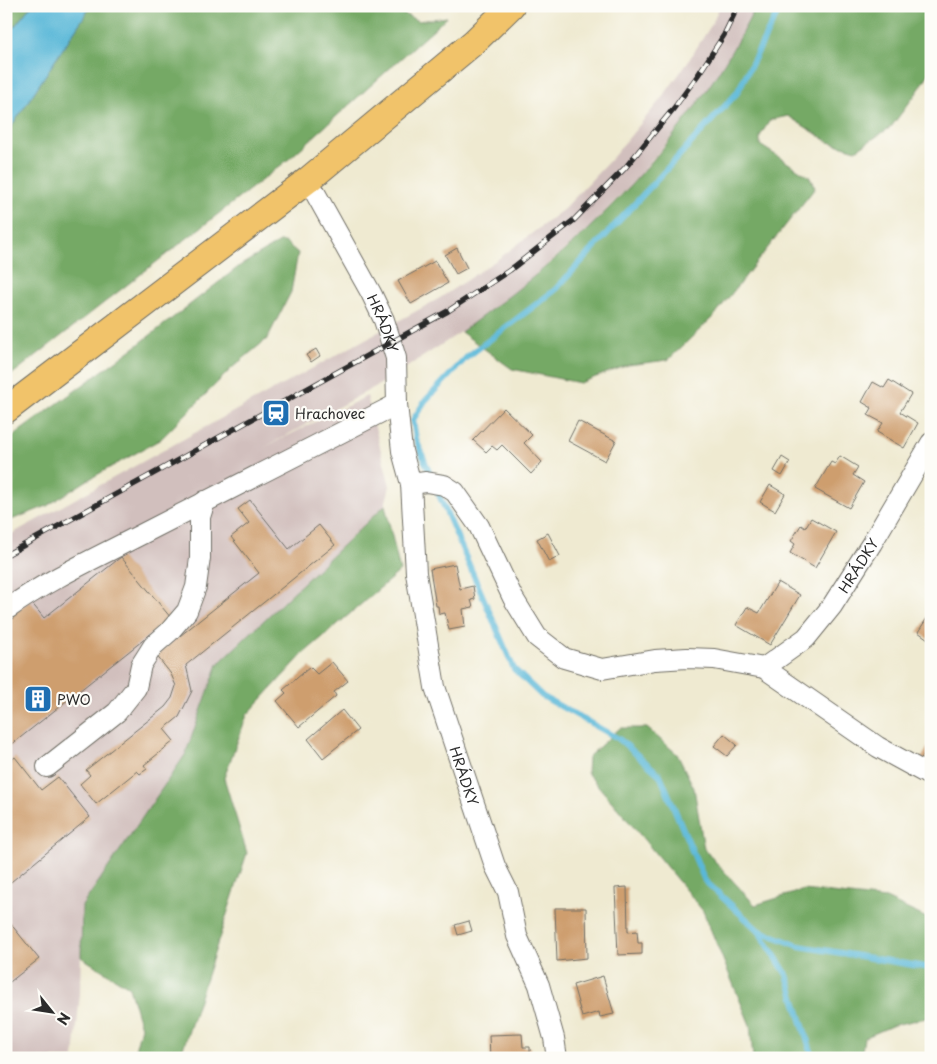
<svg xmlns="http://www.w3.org/2000/svg" width="937" height="1064" font-family="'Playpen Sans',sans-serif">
<rect width="100%" height="100%" fill="#fdfcf7"/>
<filter id="ink" filterUnits="userSpaceOnUse"><feTurbulence type="fractalNoise" baseFrequency=".02" numOctaves="2"/><feDisplacementMap in="SourceGraphic" scale="10" xChannelSelector="R" yChannelSelector="G"/><feConvolveMatrix kernelMatrix="1 2 1 2 8 2 1 2 1" color-interpolation-filters="sRGB"/></filter>
<filter id="wash" filterUnits="userSpaceOnUse"><feTurbulence type="fractalNoise" baseFrequency=".0096" numOctaves="4" result="noise"/><feDisplacementMap in="SourceGraphic" scale="20" xChannelSelector="R" yChannelSelector="G"/><feGaussianBlur stdDeviation="1.12" result="paint"/><feColorMatrix in="noise" values="0 0 0 0 0 0 0 0 0 0 0 0 0 0 0 0 0 1.4 0 .05"/><feComposite in="paint" operator="in"/></filter>
<g filter="url(#wash)">
<rect width="100%" height="100%" fill="#efead1"/>
<path fill="#d1bfbd" d="M720 6H756L738 43 711 84 687 118 637 178 585 232 520 288 461 332 384 382 263 448 367 396 390 486 385 505 218 664 185 755 82 906 80 993 74 1058H6V537L440 298 501 257 564 209 613 157 661 99 685 66 710 27Z"/>
<path fill="#74a965" stroke="#506a48" d="M6 6H31L6 37Z
M91 6H388L418 21 447 17 289 159 6 379V135Z
M756 6H931V70L918 91 891 127 856 150 829 142 788 116 770 120 760 136V145L810 177 815 188 714 316 668 360 628 365 580 383 512 369 461 332C503 301 546 269 585 232 653 167 714 91 756 6Z
M280 242H285L298 253 291 292 267 339 233 367 161 439 86 481 47 506 6 522V441L135 347 241 265Z
M385 505 400 571 304 653 247 715 224 778 247 853 180 1058H133L141 1027 129 987 81 957 82 906 185 755 218 664Z
M620 728H647L677 754 694 788 704 849 755 905 804 890 886 899 931 920V1017L894 1025 864 1038 861 1058H753L750 1025 703 911 631 824 587 773 588 757Z"/>
<path fill="#5ab8d8" stroke="#427282" d="M31 6H91L6 135V37Z"/>
<g fill="none" stroke-linecap="round" stroke-linejoin="round">
<path stroke="#5ab8d8" stroke-width="6" d="M432 479 416 439 413 420 425 401 467 357 555 290 737 93 781 6
M436 488 514 669 542 696 619 739 660 775 705 881 758 930 799 946 931 968
M759 931 787 975 813 1058"/>
</g>
<g id="blocks">
<path fill="#ce9e6e" d="M457 248 467 268 456 274 445 255Z
M435 261 448 283 411 304 398 281Z
M316 349 320 356 311 362 306 355Z
M889 380 911 394 900 412 918 423 904 448 877 432 883 423 868 415 872 408 862 402 873 382 884 388Z
M504 408 532 435 524 443 542 462 531 474 502 445 497 450 492 446 486 452 473 440Z
M578 421 616 441 605 461 568 441Z
M840 456 858 467 853 475 864 482 849 508 815 489 831 462 835 464Z
M782 457 790 462 782 476 774 471Z
M770 485 785 494 775 511 760 502Z
M250 500 289 549 319 525 335 545 186 665 192 691 179 717 164 729 174 741 144 765 147 769 140 774 137 771 96 804 80 784 90 775 86 770 165 707 172 698 176 686 171 674 156 655 259 573 231 537 249 523 238 509Z
M811 518 836 532 815 568 790 553 795 544 791 541 801 525 805 528Z
M548 533 560 556 549 562 537 539Z
M121 557 171 618 6 749V619L30 601 44 618Z
M455 564 460 589 473 586 475 599 471 600 473 607 463 609 465 627 449 630 445 613 439 614 438 606H436L430 569Z
M778 582 800 595 770 645 736 625 747 607 759 613Z
M931 612V641L918 632Z
M332 662 348 681 334 692 336 696 299 727 277 701 286 693 283 690 310 667 317 674Z
M342 710 358 730 323 758 308 739Z
M724 734 737 745 727 756 714 746Z
M931 742V769L919 762Z
M15 757 41 790 58 777 90 817 6 886V764Z
M627 887 628 932 637 931 638 943H642V954L618 955 615 888Z
M555 908H586L587 958 557 961Z
M6 918 39 959 6 985Z
M469 921 472 931 458 935 455 925Z
M603 976 614 1014 600 1017 599 1012 582 1017 573 985Z
M522 1034 523 1047H530V1058H490L489 1035Z"/>
</g>
</g>
<g filter="url(#ink)">
<use href="#blocks" fill-opacity="0" stroke="#706e65" stroke-width="1"/>
<g fill="none" stroke-linecap="round" stroke-linejoin="round">
<defs>
<g id="minor">
<path id="s1" d="M308 180 371 293 384 320 396 358 397 404 402 451 411 484 416 573 435 687 495 866 508 892 517 936 539 985 554 1038 557 1058"/>
<path d="M411 484 426 482 444 485 455 492 479 526 513 598 537 637 564 658 602 669 655 660 687 658 714 659 764 668 878 747 931 776"/>
<path d="M6 610C50 578 100 556 148 531 231 488 314 446 397 404"/>
<path id="s2" d="M764 668 806 638 832 606 872 543 931 443"/>
<path d="M47 767 117 712 136 688 141 665 153 646 169 632 187 611 196 587 200 558V517L205 501"/>
</g>
<path id="major" d="M6 410 308 180 474 42 511 6"/>
</defs>
<use href="#minor" stroke="#706e65" stroke-width="22"/>
<use href="#major" stroke="#706e65" stroke-width="28"/>
<use href="#minor" stroke="#fff" stroke-width="20"/>
<use href="#major" stroke="#f1c36a" stroke-width="26"/>
<defs>
<path id="rail" d="M6 555 448 311 510 270 574 220 625 168 674 108 698 75 724 35 738 6"/>
</defs>
<use href="#rail" stroke="#2b2b2b" stroke-width="5.5"/>
<use href="#rail" stroke="#fdfcf7" stroke-width="4" stroke-dasharray="11" stroke-linecap="butt"/>
</g>
</g>
<defs>
<symbol id="station-square" viewBox="-11 -11 22 22"><rect x="-9" y="-9" width="18" height="18" rx="4" fill="#1f6fb2" stroke="#fdfcf7"/><path d="M-3-6H3Q5-6 5-4V2Q5 4 3 4L4.5 6H3L1.5 4h-3L-3 6H-4.5L-3 4Q-5 4-5 2V-4Q-5-6-3-6ZM-3.5-4v3h7v-3ZM-3.5 1v1.5H-2V1ZM2 1v1.5H3.5V1Z" fill="#fff"/></symbol>
<symbol id="building-square" viewBox="-11 -11 22 22"><rect x="-9" y="-9" width="18" height="18" rx="4" fill="#1f6fb2" stroke="#fdfcf7"/><path d="M-4-6H4V6H1V3H-1V6H-4ZM-2.5-4.3h1.7v1.8h-1.7ZM.8-4.3h1.7v1.8H.8ZM-2.5-1h1.7V.8h-1.7ZM.8-1h1.7V.8H.8Z" fill="#fff"/></symbol>
</defs>
<g fill-rule="evenodd">
<use href="#station-square" x="260" y="397" width="32" height="32"/>
<use href="#building-square" x="22" y="683" width="32" height="32"/>
</g>
<g text-anchor="middle" dominant-baseline="central" stroke-width="4.5" stroke-linejoin="round" paint-order="stroke">
<g font-size="14" fill="#2b2b2b" stroke="#fdfcf7">
<text stroke="none"><textPath href="#s1" startOffset="162">HRÁDKY</textPath></text>
<text stroke="none"><textPath href="#s2" startOffset="141">HRÁDKY</textPath></text>
<text stroke="none"><textPath href="#s1" startOffset="625">HRÁDKY</textPath></text>
</g>
<g font-size="14" fill="#2b2b2b" stroke="#fdfcf7" text-anchor="start">
<text x="295" y="413">Hrachovec</text>
<text x="57" y="699">PWO</text>
</g>
</g>
<rect width="937" height="1064" fill="none" stroke="#fdfcf7" stroke-width="25"/>
<g transform="translate(52 1012) rotate(120)" stroke="#fdfcf7" stroke-width="4" paint-order="stroke">
<path d="M0-4L9 19L0 12L-9 19Z" fill="#2b2b2b"/>
<text y="-8" font-size="14" font-weight="bold" text-anchor="middle" fill="#2b2b2b">N</text>
</g>
</svg>
